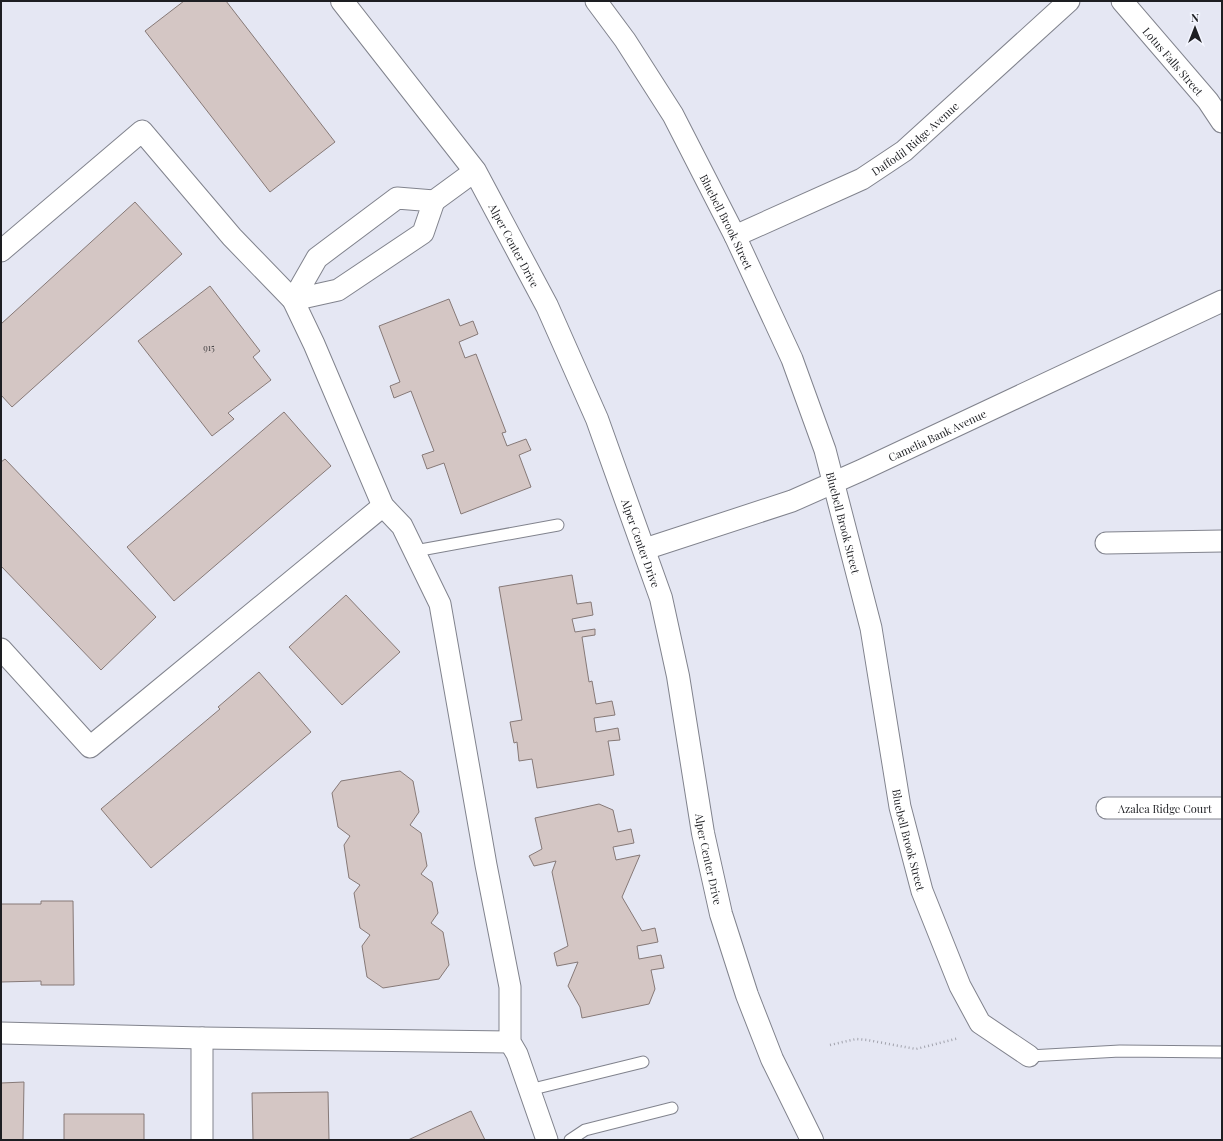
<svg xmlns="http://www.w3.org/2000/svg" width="1223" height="1141" font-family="'Playfair Display',serif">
<rect width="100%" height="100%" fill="#e5e7f3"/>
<path fill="#d4c6c4" stroke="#867977" d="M184 1H226L335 142 270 192 145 31Z
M135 202 182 254 12 407 1 395V324Z
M210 286 260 351 253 357 271 380 228 413 234 419 212 436 138 341Z
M449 299 460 326 473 321 478 334 459 342 465 358 476 354 506 432 502 433 507 446 526 439 531 450 519 455 531 487 461 514 444 463 427 469 422 455 434 451 411 391 394 398 390 386 400 382 379 326Z
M284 412 331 466 174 601 127 547Z
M5 459 156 617 101 670 1 566V462Z
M572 575 577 604 591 602 593 615 572 619 575 632 595 629V635L582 637 589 682 592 681 596 704 612 701 615 715 594 718 596 732 618 728 620 740 608 741 614 775 537 788 532 759 519 761 517 742 514 743 510 722 522 720 499 587Z
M346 595 400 652 342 705 289 647Z
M259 672 311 732 151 868 101 809 220 709 218 707Z
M400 771 413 781 419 812 410 825 421 833 427 866 421 874 432 882 438 913 431 923 443 932 449 965 439 979 383 988 367 977 362 946 370 935 360 928 354 893 360 885 349 878 344 845 350 836 338 827 332 793 341 781Z
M599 804 613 810 618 832 631 829 634 843 613 847 616 860 640 855 622 897 642 931 655 928 658 942 637 946 639 959 661 955 664 968 651 970 655 989 649 1004 582 1018 580 1007 568 986 578 962 557 966 554 953 568 946 552 872 556 861 534 866 529 856 542 849 535 818Z
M41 901H73L74 985H41V981L1 982V904H41Z
M24 1082 23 1140H1V1083Z
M328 1092 329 1140H253L252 1093Z
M471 1111 485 1140H408Z
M64 1114H144V1140H64Z"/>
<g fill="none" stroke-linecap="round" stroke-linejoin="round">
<defs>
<path id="service" d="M415 551 558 525
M1029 1056 1120 1051 1222 1052
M529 1090 643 1062
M570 1140 585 1130 672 1108"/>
<g id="minor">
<path id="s1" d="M596 1 625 40 673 115 735 236 792 359 825 450 871 628 900 807 922 891 960 986 980 1023 1029 1056"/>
<path id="s2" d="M1122 1 1208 101 1222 122"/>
<path d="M397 198 434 201 423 233 338 290 293 300 317 258Z"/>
<path d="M434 201 475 171"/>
<path id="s3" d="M735 236 862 179 904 151 1069 1"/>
<path d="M1 251 142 131 232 237 293 300 314 344 383 506 402 526 440 604 486 865 510 987V1042L517 1054 547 1140"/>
<path d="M1106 543 1222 541"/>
<path id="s4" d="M645 549 792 501 862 470 1222 301"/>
<path d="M1 649 90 747 383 506"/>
<path id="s5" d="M1107 808H1222"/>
<path d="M1 1033 202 1038V1140"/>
<path d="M202 1038 510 1042"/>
</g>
<g id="tertiary">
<path id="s6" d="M342 1 475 171 547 306 597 419 661 598 678 676 703 833 721 914 747 995 772 1059 812 1140"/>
</g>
</defs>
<use href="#service" stroke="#81838d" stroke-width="13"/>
<use href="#minor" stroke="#81838d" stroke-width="23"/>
<use href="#tertiary" stroke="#81838d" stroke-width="24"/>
<path stroke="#a1a2ac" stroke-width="2.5" stroke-dasharray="1 3" stroke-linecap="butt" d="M830 1045 856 1039 867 1040 916 1049 959 1038"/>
<use href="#service" stroke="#fff" stroke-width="11"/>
<use href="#minor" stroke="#fff" stroke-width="21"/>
<use href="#tertiary" stroke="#fff" stroke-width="22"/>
</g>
<g text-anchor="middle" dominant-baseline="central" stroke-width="3.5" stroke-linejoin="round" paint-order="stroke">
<g font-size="9" fill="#4b484a">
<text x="209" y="347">915</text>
</g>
<g font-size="11" fill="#1d1e22" stroke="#f3f5fe">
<text stroke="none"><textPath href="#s2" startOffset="79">Lotus Falls Street</textPath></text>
<text stroke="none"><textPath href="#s3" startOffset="206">Daffodil Ridge Avenue</textPath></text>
<text stroke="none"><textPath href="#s1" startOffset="257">Bluebell Brook Street</textPath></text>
<text stroke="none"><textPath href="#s6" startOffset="300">Alper Center Drive</textPath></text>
<text stroke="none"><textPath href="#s4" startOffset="314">Camelia Bank Avenue</textPath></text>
<text stroke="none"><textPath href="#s1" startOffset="581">Bluebell Brook Street</textPath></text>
<text stroke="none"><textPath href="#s6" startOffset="624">Alper Center Drive</textPath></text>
<text stroke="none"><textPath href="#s5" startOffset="58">Azalea Ridge Court</textPath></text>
<text stroke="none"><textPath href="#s1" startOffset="905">Bluebell Brook Street</textPath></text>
<text stroke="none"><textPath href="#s6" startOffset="948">Alper Center Drive</textPath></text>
</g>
</g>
<rect width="1223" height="1141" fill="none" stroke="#1d1e22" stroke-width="4"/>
<g transform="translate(1195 28)" stroke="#f3f5fe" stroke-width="3" paint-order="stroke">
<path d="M0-3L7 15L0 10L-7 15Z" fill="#1d1e22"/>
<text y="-6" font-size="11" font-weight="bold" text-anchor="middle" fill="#1d1e22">N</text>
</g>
</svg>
